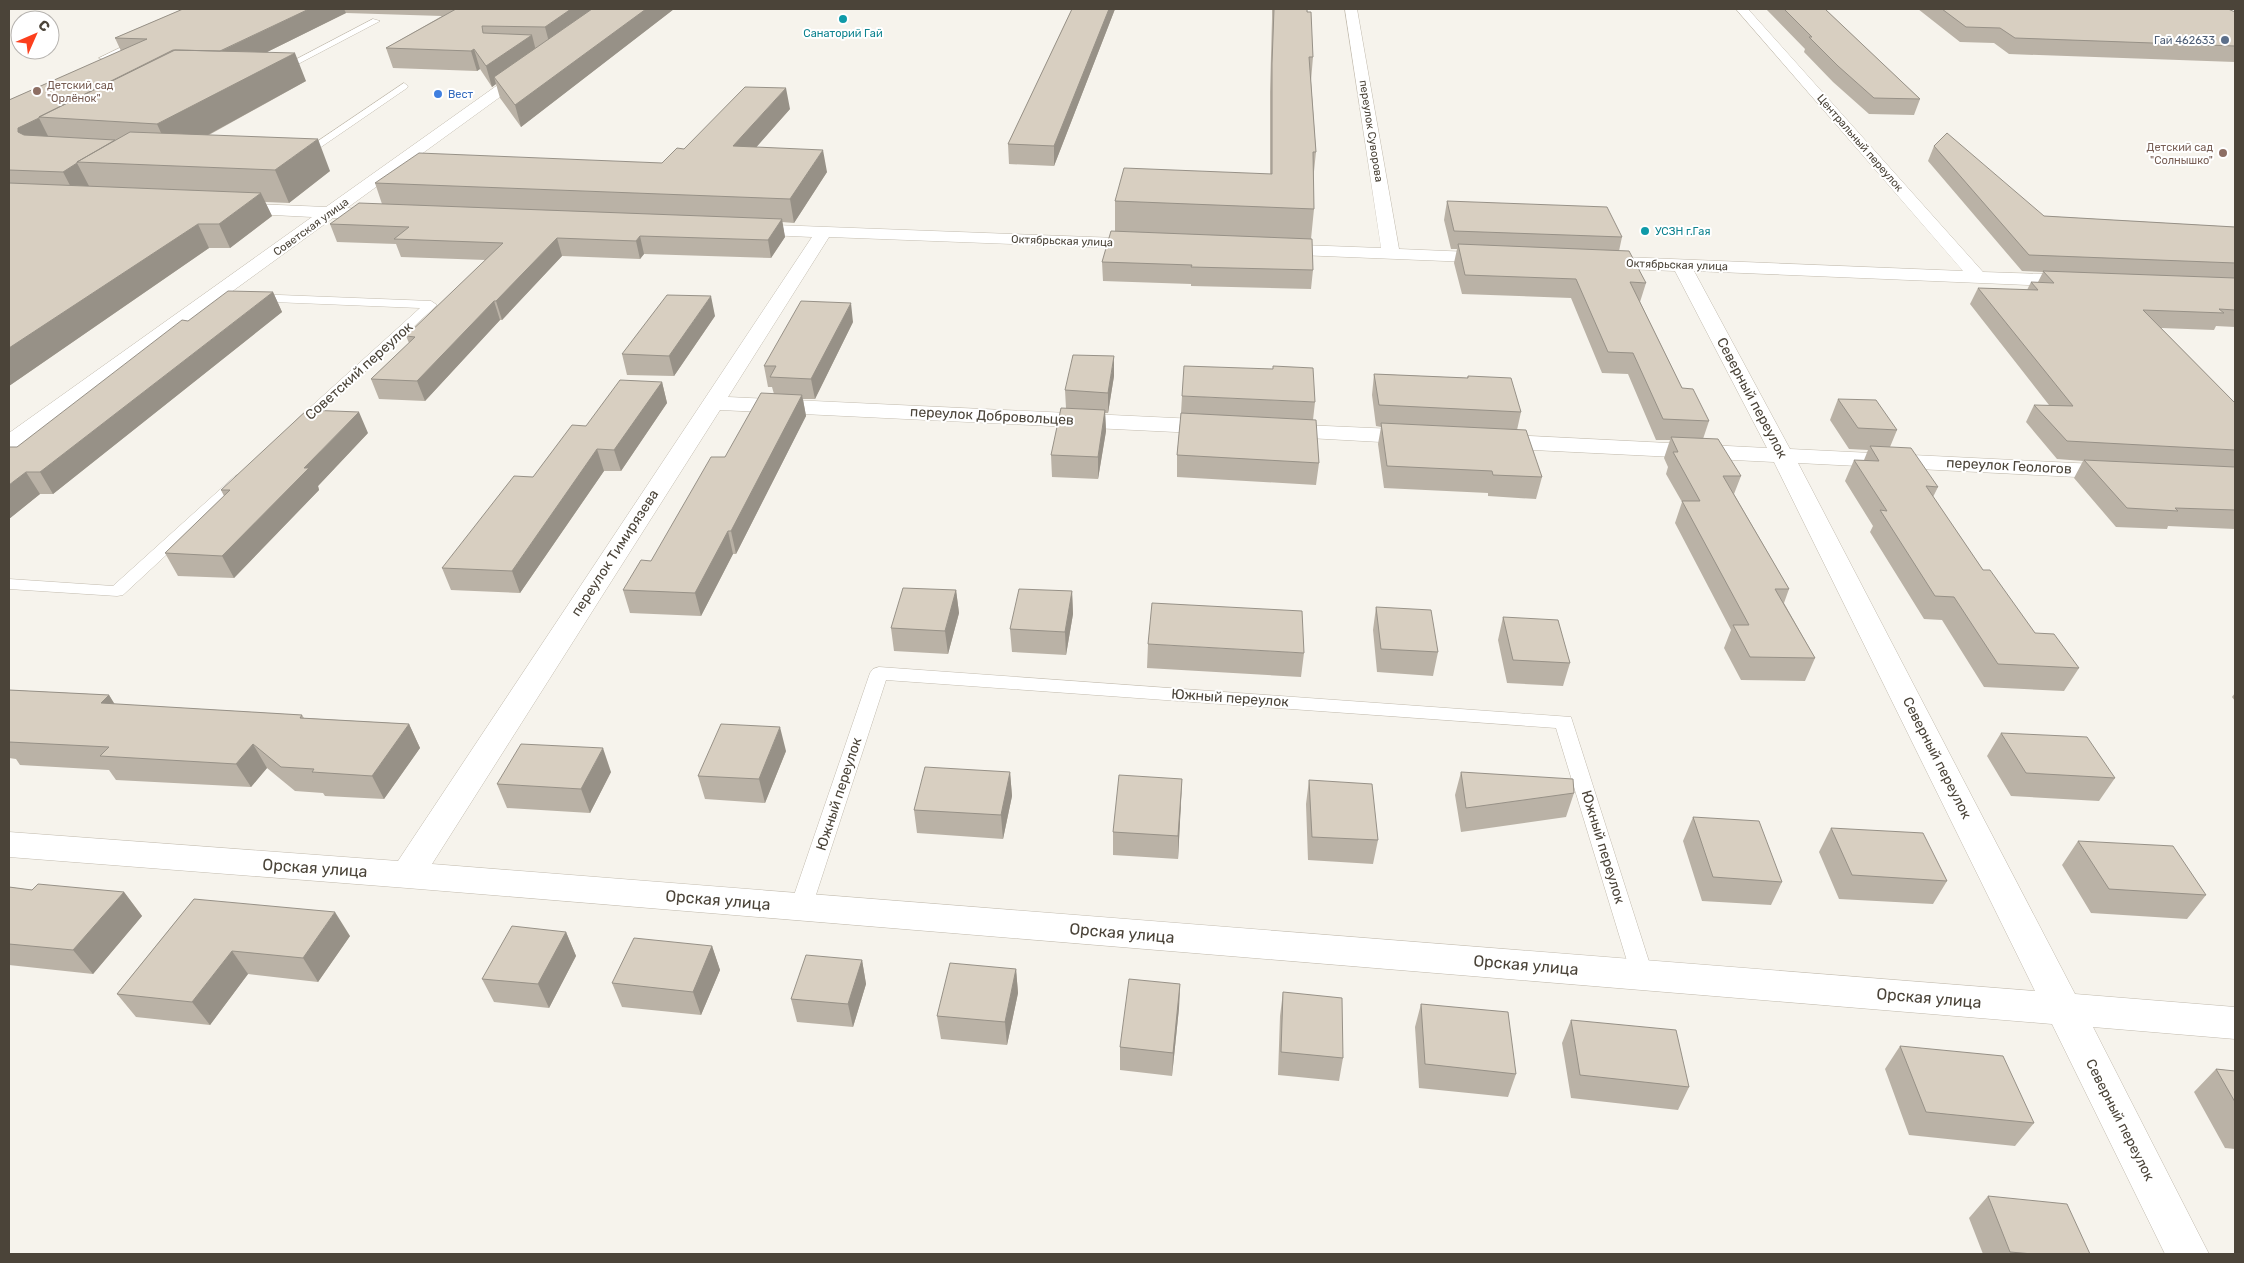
<svg xmlns="http://www.w3.org/2000/svg" width="2244" height="1263" font-family="Rubik,sans-serif">
<rect width="100%" height="100%" fill="#f6f3ec"/>
<g fill="none" stroke-linecap="round" stroke-linejoin="round">
<defs>
<path id="lane" d="M373 19 380 21 279 74 272 72Z
M128 44 135 46 106 60 99 58Z
M404 83 408 86 407 88 305 158H297L296 156Z
M254 294 431 301 437 305 303 429H293L291 426 293 423 420 308 250 301 248 298 250 295Z
M240 474 245 476 248 479 245 482 123 595 117 596 9 589V579L113 586 235 476Z
M879 667 1571 717 1653 974 1650 981 1642 984 1634 981 1631 974 1556 728 886 680 812 907 809 913 801 916 793 913 790 907 870 673 873 669Z"/>
<path id="street" d="M1345 9H1357L1399 249 1494 253 1500 254 1503 258 1500 262 1494 263 1274 254 1268 253 1265 249 1268 245 1274 244 1381 248Z
M1736 9H1748L1983 272 2076 275 2083 277 2085 281 2083 285 2076 287 1694 271 1790 449 2116 465 2124 467 2128 472 2124 477 2116 479 1798 463 2075 994 2235 1007V1039L2093 1027 2209 1254H2165L2052 1024 407 888 9 857V832L398 861 812 237 747 234 741 233 738 229 741 225 747 224 1144 239 1150 240 1153 244 1150 248 1144 249 829 237 728 397 1217 420 1225 422 1228 427 1225 432 1217 434 720 410 432 864 2035 991 1774 462 1492 448 1484 446 1481 441 1484 436 1492 434 1767 448 1675 271 1599 268 1593 266 1590 262 1593 258 1599 256 1963 271Z
M528 66 535 70 533 73 347 208 388 211 391 215 388 219 382 220 333 218 17 448 9 450V433L312 217 233 213 227 212 224 208 227 204 233 203 326 207 523 67Z
M1280 424 1417 430 1425 432 1428 437 1425 442 1417 444 1272 436 1269 431 1272 426Z"/>
</defs>
<use href="#lane" stroke="#c2bbae" stroke-width="1"/>
<use href="#street" stroke="#c2bbae" stroke-width="1"/>
<use href="#lane" fill="#fff" fill-rule="evenodd"/>
<use href="#street" fill="#fff" fill-rule="evenodd"/>
</g>
<path fill="#bab2a6" d="M183 9H674L521 127 500 98 496 84 492 87 480 69 477 71 393 68 386 48 442 16 346 13 267 52 306 81 209 135 330 171 289 203 265 202 272 216 230 248H209L9 386V100L121 51 115 38Z
M1072 9H1115L1054 166 1009 164 1008 144Z
M1272 9H1307L1313 57 1311 81 1316 152 1313 181 1314 209 1311 239 1313 270 1311 289 1191 286V284L1103 281 1102 262 1115 231V201L1270 174V92L1272 19Z
M1766 9H1825L1920 99 1914 115 1869 114 1833 82 1804 52 1805 49Z
M1918 9H2228L2235 12V62L2009 54 1994 43 1960 42Z
M790 109 756 147 827 172 794 223 782 222 785 237 771 258 644 254 640 259 562 256 502 320H500L425 401 379 399 371 379 409 343 406 336 486 260 401 257 396 244 337 242 330 224 382 204 375 183 662 163 684 149Z
M1934 146 2044 216 2235 227V327L2216 326 2214 330 2161 328 2235 403V529L2168 526 2167 529 2116 527 2074 478 2083 461 2057 459 2026 422 2034 405H2049L1970 304 1978 288 2027 290 2031 282H2038L2043 272 2022 271 1928 161Z
M1447 201 1622 237 1619 251 1646 283 1640 302 1682 388 1709 421 1703 439 1741 476 1734 494 1789 589 1784 603 1815 658 1805 681 1741 680 1724 648 1731 630 1675 523 1682 502 1666 474 1668 467 1664 458 1670 440H1656L1628 374 1602 373 1571 298 1462 294 1454 263 1457 249H1451L1444 220Z
M273 292 282 312 53 494H40L9 519 17 447 188 321Z
M715 316 674 376 627 375 622 354Z
M853 322 815 399H803L806 416 736 554H733L701 616 630 613 623 590 651 561 725 457 774 394 772 387H768L764 366Z
M1374 374 1467 378 1468 376 1521 412 1517 430 1542 477 1536 499 1488 496V493L1384 488 1378 444 1381 427 1376 426 1372 395Z
M1114 376 1108 413H1105L1106 431 1098 479 1052 477 1051 455 1066 408 1065 390Z
M662 382 667 403 621 471H604L520 593 451 590 442 568 533 477 586 426Z
M1182 396 1315 402 1313 420 1319 463 1316 485 1177 477V455L1181 413Z
M1838 399 1897 430 1890 447 1938 487 1933 497 1983 570 2035 633 2079 668 2064 691 1984 687 1942 620 1924 619 1870 532 1873 526 1845 481 1854 460H1864L1868 450 1849 449 1830 420Z
M368 433 318 486 319 490 234 578 178 576 165 553 224 496 221 490Z
M956 590 959 613 948 654 894 651 891 628Z
M1072 591 1073 614 1066 655 1012 652 1010 629Z
M1376 607 1438 652 1433 676 1377 672 1373 630Z
M1503 617 1570 663 1563 686 1507 683 1498 640Z
M1148 644 1304 653 1301 677 1147 668Z
M9 690 109 695 114 704 302 715 304 718 409 724 420 748 384 799 325 796 323 793 295 791 267 768 251 787 116 780 109 770 20 765 16 759 9 758Z
M2235 693V701L2232 697Z
M2001 733 2115 778 2099 801 2011 796 1987 756Z
M786 751 765 803 705 799 698 776Z
M611 772 590 813 507 808 497 784Z
M1010 772 1012 796 1003 839 917 833 914 810Z
M1461 772 1574 793 1566 817 1461 832 1455 795Z
M1182 779 1178 859 1113 855V832Z
M1309 780 1378 840 1373 864 1308 860 1306 804Z
M1693 817 1782 882 1771 905 1702 901 1683 841Z
M1831 828 1947 881 1933 904 1839 899 1819 852Z
M2078 841 2206 895 2187 919 2091 913 2062 865Z
M9 887 32 890 124 892 142 916 93 974 9 965Z
M194 899 350 936 318 982 248 974 210 1025 136 1017 117 994Z
M566 932 576 956 549 1008 494 1002 482 979Z
M712 946 720 970 701 1015 622 1007 612 983Z
M862 960 866 984 853 1027 797 1022 791 999Z
M1016 969 1018 993 1007 1045 941 1039 937 1016Z
M1180 984 1179 1008 1172 1076 1120 1070V1047Z
M1283 992 1343 1058 1339 1081 1278 1075 1280 1016Z
M1421 1004 1516 1074 1508 1097 1419 1088 1415 1027Z
M1571 1020 1689 1087 1678 1110 1571 1098 1562 1043Z
M1900 1046 2034 1123 2015 1146 1909 1135 1885 1069Z
M2216 1069 2235 1071V1149L2225 1148 2194 1092Z
M1988 1196 2090 1254H1983L1969 1218Z"/>
<path fill="#979187" d="M309 9H344L346 13 227 72 219 52Z
M571 9H602L550 46 545 27Z
M646 9H674L521 127 515 105Z
M1109 9H1115L1054 166V146Z
M532 35 537 55 494 77 496 84 492 87 486 66Z
M474 49 480 69 477 71 471 51Z
M295 53 306 81 171 155 157 124Z
M786 88 790 109 738 168 733 146Z
M39 118 50 140 30 154 18 132V128Z
M318 139 330 171 289 203 275 170Z
M823 150 827 172 794 223 790 199Z
M77 163 89 186 75 195 63 172Z
M261 193 272 216 230 248 219 224Z
M782 219 785 237 771 258 768 240Z
M198 224 209 248 9 386V348Z
M640 236 644 254 640 259 636 241Z
M557 238 562 256 502 320 496 301Z
M273 292 282 312 53 494 40 472Z
M711 296 715 316 674 376 669 356Z
M494 301 500 320 425 401 417 381Z
M851 303 853 322 815 399 811 379Z
M1114 356V376L1108 413V393Z
M662 382 667 403 621 471 614 450Z
M802 395 806 416 736 554 731 531Z
M1105 410 1106 431 1098 479V457Z
M359 412 368 433 318 486 319 490 234 578 222 556 304 468Z
M597 449 604 471 520 593 512 571Z
M26 472 40 494 9 519V485Z
M728 531 733 554 701 616 695 593Z
M956 590 959 613 948 654 945 631Z
M1072 591 1073 614 1066 655 1065 632Z
M109 695 124 719 101 703Z
M409 724 420 748 384 799 372 776Z
M780 727 786 751 765 803 759 779Z
M253 744 267 768 251 787 236 764Z
M603 748 611 772 590 813 581 789Z
M1010 772 1012 796 1003 839 1001 815Z
M1182 779 1181 803 1178 859V836Z
M124 892 142 916 93 974 73 950Z
M335 912 350 936 318 982 303 958Z
M566 932 576 956 549 1008 538 984Z
M712 946 720 970 701 1015 693 992Z
M232 951 248 974 210 1025 192 1002Z
M862 960 866 984 853 1027 848 1004Z
M1016 969 1018 993 1007 1045 1005 1022Z
M1180 984 1179 1008 1172 1076 1173 1053Z"/>
<path fill="#d8cfc1" stroke="#979187" d="M183 9H309L220 51 173 50 39 117V118L18 128V132L24 135 115 140 77 162V163L63 172 9 170V100L147 39 115 38Z
M456 9H571L545 27 482 26 483 33 532 35 486 66 474 49 471 51 386 48Z
M592 9H646L515 105 494 77Z
M1072 9H1109L1054 146 1008 144Z
M1274 9H1307V12H1311L1313 57H1309L1316 152H1313L1314 209 1115 201 1124 168 1272 174V63Z
M1784 9H1825L1920 99 1874 98 1838 66 1809 37H1812Z
M1942 9H2228L2235 12V46L2015 38 2000 28 1966 27Z
M175 50 295 53 157 124 39 117Z
M745 87 786 88 733 146 823 150 790 199 375 183 419 153 662 163 677 148 684 149Z
M130 132 318 139 275 170 77 162Z
M1947 133 2044 216 2235 227V263L2029 255 1934 146Z
M9 183 261 193 219 224H198L9 348Z
M1447 201 1607 207 1622 237 1454 231Z
M359 203 782 219 768 240 640 236 636 241 557 238 496 301H494L417 381 371 379 415 337 406 336 503 243 394 239 409 227 330 224Z
M1111 231 1312 239 1313 270 1191 267 1192 265 1102 262Z
M1458 244 1629 251 1646 283 1630 282 1682 388 1693 389 1709 421 1663 419 1633 353 1608 352 1576 279 1465 275Z
M2043 271 2235 278V310L2219 309 2224 313 2143 310 2235 403V450L2067 441 2034 405 2073 406 1978 288 2038 290 2031 282 2054 283Z
M228 291 273 292 40 472H26L9 485V447H17L182 320 188 321Z
M667 295 711 296 669 356 622 354Z
M801 301 851 303 811 379 770 377 776 366H764Z
M1073 355 1114 356 1108 393 1065 390Z
M1184 366 1273 369V366L1313 368 1315 402 1182 396Z
M1374 374 1468 378V376L1511 378 1521 412 1379 405Z
M620 380 662 382 614 450 597 449 512 571 442 568 514 476 533 477 572 425 586 426Z
M761 393 802 395 731 531H728L695 593 623 590 641 560 651 561 711 457H725Z
M1838 399 1876 400 1897 430 1858 428Z
M1061 408 1105 410 1098 457 1051 455Z
M307 410 359 412 304 468H309L222 556 165 553 230 490H221Z
M1181 413 1316 420 1319 463 1177 455Z
M1381 423 1526 430 1542 477 1493 475 1492 471 1387 466Z
M1671 437 1718 439 1741 476H1723L1789 589H1775L1815 658 1750 657 1733 625H1749L1682 501H1700L1673 452H1678Z
M1870 446 1911 448 1938 487 1926 486 1983 570H1990L2035 633 2054 634 2079 668 1998 664 1954 597 1935 596 1880 510 1887 511 1854 460 1879 461Z
M2084 460 2235 467V510L2175 508 2178 511 2127 508Z
M903 588 956 590 945 631 891 628Z
M1019 589 1072 591 1065 632 1010 629Z
M1152 603 1302 611 1304 653 1148 644Z
M1376 607 1431 610 1438 652 1381 649Z
M1503 617 1558 620 1570 663 1513 660Z
M9 690 109 695 101 703 302 715 300 718 409 724 372 776 312 772 314 769 281 767 253 744 236 764 100 756 109 747 9 742Z
M721 724 780 727 759 779 698 776Z
M2001 733 2087 737 2115 778 2026 773Z
M521 744 603 748 581 789 497 784Z
M925 767 1010 772 1001 815 914 810Z
M1461 772 1573 779 1574 793 1466 808Z
M1119 775 1182 779 1178 836 1113 832Z
M1309 780 1372 784 1378 840 1312 837Z
M1693 817 1759 821 1782 882 1713 877Z
M1831 828 1923 833 1947 881 1852 875Z
M2078 841 2173 846 2206 895 2109 889Z
M38 884 124 892 73 950 9 944V887L32 890Z
M194 899 335 912 303 958 232 951 192 1002 117 994Z
M512 926 566 932 538 984 482 979Z
M634 938 712 946 693 992 612 983Z
M806 955 862 960 848 1004 791 999Z
M950 963 1016 969 1005 1022 937 1016Z
M1129 979 1180 984 1173 1053 1120 1047Z
M1283 992 1342 998 1343 1058 1281 1052Z
M1421 1004 1508 1012 1516 1074 1425 1064Z
M1571 1020 1676 1030 1689 1087 1580 1075Z
M1900 1046 2003 1056 2034 1123 1926 1112Z
M2216 1069 2235 1071V1102Z
M1988 1196 2067 1204 2090 1254H2033L2010 1252Z"/>
<g fill="#0f9aa8" stroke="#fff" stroke-width="2">
<circle cx="843" cy="19" r="5"/>
<circle cx="1645" cy="231" r="5"/>
</g>
<circle fill="#5c6f8a" stroke="#fff" stroke-width="2" cx="2225" cy="40" r="5"/>
<g fill="#8d6e63" stroke="#fff" stroke-width="2">
<circle cx="37" cy="91" r="5"/>
<circle cx="2223" cy="153" r="5"/>
</g>
<circle fill="#3f7fe0" stroke="#fff" stroke-width="2" cx="438" cy="94" r="5"/>
<g text-anchor="middle" dominant-baseline="central" stroke-width="4" stroke-linejoin="round" paint-order="stroke">
<g font-size="11" fill="#0d838f" stroke="#fff">
<text x="843" y="33">Санаторий Гай</text>
<text x="1655" y="231" text-anchor="start">УСЗН г.Гая</text>
</g>
<g font-size="11" fill="#4e5e75" stroke="#fff" text-anchor="end">
<text x="2215" y="40">Гай 462633</text>
</g>
<g font-size="11" fill="#785e54" stroke="#fff" text-anchor="start">
<text x="47" y="85">Детский сад<tspan x="47" dy="13">"Орлёнок"</tspan></text>
<text x="2213" y="147" text-anchor="end">Детский сад<tspan x="2213" dy="13">"Солнышко"</tspan></text>
</g>
<g font-size="11" fill="#366cbe" stroke="#fff" text-anchor="start">
<text x="448" y="94">Вест</text>
</g>
<g font-size="11" fill="#4b4439" stroke="#fff">
<text transform="translate(1371 131) rotate(81)">переулок Суворова</text>
<text transform="translate(1860 143) rotate(49)">Центральный переулок</text>
<text transform="translate(311 227) rotate(-36)">Советская улица</text>
<text transform="translate(1062 241) rotate(2)">Октябрьская улица</text>
<text transform="translate(1677 265) rotate(2)">Октябрьская улица</text>
</g>
<g font-size="14" fill="#4b4439" stroke="#fff">
<text transform="translate(359 371) rotate(-42)">Советский переулок</text>
<text transform="translate(1752 398) rotate(62)">Северный переулок</text>
<text transform="translate(992 416) rotate(3)">переулок Добровольцев</text>
<text transform="translate(2009 466) rotate(3)">переулок Геологов</text>
<text transform="translate(615 553) rotate(-57)">переулок Тимирязева</text>
<text transform="translate(1230 698) rotate(4)">Южный переулок</text>
<text transform="translate(1937 758) rotate(63)">Северный переулок</text>
<text transform="translate(839 794) rotate(-72)">Южный переулок</text>
<text transform="translate(1603 847) rotate(73)">Южный переулок</text>
<text transform="translate(2120 1120) rotate(63)">Северный переулок</text>
</g>
<g font-size="16" fill="#4b4439" stroke="#fff">
<text transform="translate(315 868) rotate(4)">Орская улица</text>
<text transform="translate(718 900) rotate(5)">Орская улица</text>
<text transform="translate(1122 933) rotate(5)">Орская улица</text>
<text transform="translate(1526 965) rotate(5)">Орская улица</text>
<text transform="translate(1929 998) rotate(5)">Орская улица</text>
</g>
</g>
<rect width="2244" height="1263" fill="none" stroke="#4b4439" stroke-width="20"/>
<g transform="translate(35 35) rotate(45)"><circle r="24" fill="#ffffff" stroke="#b7b4b0"/>
<path d="M0-4L9 19L0 12L-9 19Z" fill="#fc3f1d"/>
<text y="-8" font-size="14" font-weight="bold" text-anchor="middle" fill="#4b4439">С</text>
</g>
</svg>
